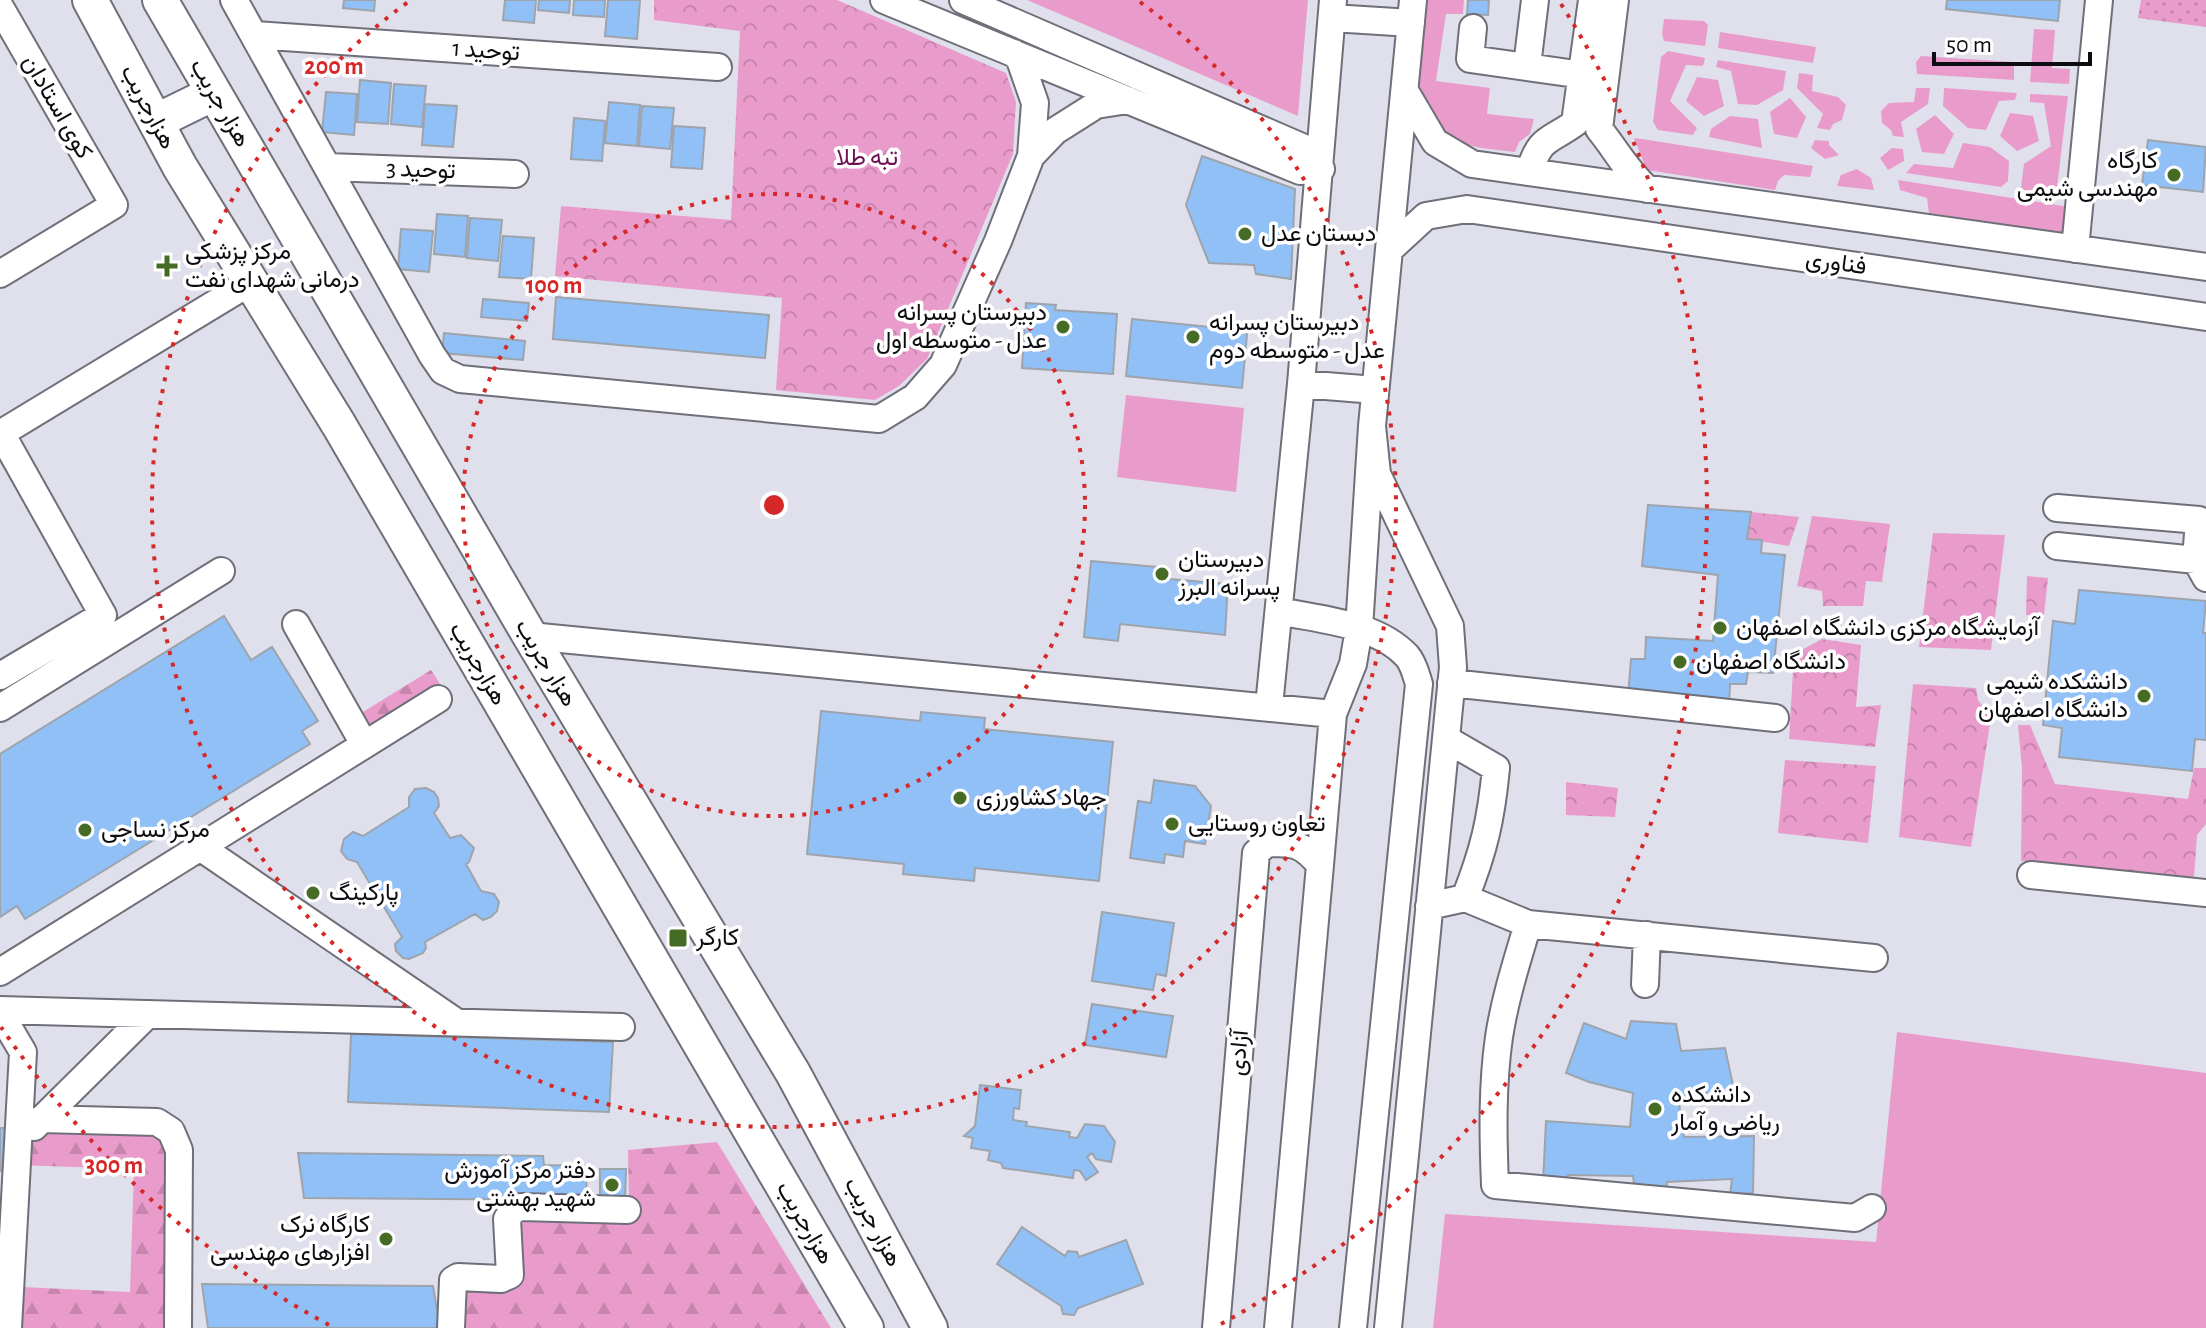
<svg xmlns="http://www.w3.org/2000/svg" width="2206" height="1328" font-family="'Alegreya Sans',Vazirmatn,sans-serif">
<defs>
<pattern id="forest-firs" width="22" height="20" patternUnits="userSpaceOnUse" patternTransform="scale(2)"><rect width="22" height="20" fill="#e99ccc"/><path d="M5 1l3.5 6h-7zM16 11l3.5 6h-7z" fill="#c785ae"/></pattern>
<pattern id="park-crowns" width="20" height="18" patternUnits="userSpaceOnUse" patternTransform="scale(2)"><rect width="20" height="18" fill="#e99ccc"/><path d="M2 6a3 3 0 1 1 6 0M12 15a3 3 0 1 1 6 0" fill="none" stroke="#c785ae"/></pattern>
<pattern id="garden-dots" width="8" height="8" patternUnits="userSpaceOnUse" patternTransform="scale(2)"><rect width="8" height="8" fill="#e99ccc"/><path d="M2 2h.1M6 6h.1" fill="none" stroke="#c785ae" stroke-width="1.8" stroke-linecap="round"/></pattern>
</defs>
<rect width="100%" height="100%" fill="#dfe0eb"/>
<path fill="#e99ccc" d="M1027 0H1308L1298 116Z
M1424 0H1464L1463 14H1446L1436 81 1490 88 1487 114 1534 119 1530 134 1519 142 1515 152 1481 148 1460 143 1445 135 1417 92Z
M1664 19 1704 21 1708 25 1705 46 1664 41 1662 34Z
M2034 29 2055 30 2052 68 2070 69 2069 84 2030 82Z
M1720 32 1816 47 1813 63 1718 48Z
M1668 51 1705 58 1703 66 1686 65 1670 101 1697 128 1693 135 1658 130 1653 122 1661 57Z
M1921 56 2014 62V80L1917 74 1916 62Z
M1718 60 1786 71 1783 90 1757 105 1738 104 1731 71 1716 67Z
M1799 73 1813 75 1812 91 1838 97 1846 105 1842 120 1833 124 1830 130 1817 128 1823 114 1797 88Z
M1697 77 1718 80 1724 106 1704 116 1686 101Z
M1916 88H1930L1928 104 1901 122 1904 137 1893 136 1891 130 1882 123 1881 111 1889 103 1914 102Z
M1944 88 2017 93 2015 100 1999 101 1986 130 1968 128 1943 106Z
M2030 94 2068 96 2056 195 2025 191 2021 187 2024 164 2051 146 2044 103 2030 102Z
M1790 98 1806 117 1797 138 1774 134 1770 112Z
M2010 113 2033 116 2039 141 2017 151 2000 136Z
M1935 115 1954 134 1944 154 1922 152 1916 129Z
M1730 116 1758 119 1762 148 1709 137 1711 129Z
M1634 138 1642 139 1813 166 1810 177 1784 175 1778 181 1775 190 1647 170Z
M1815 140 1829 141V145L1839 155 1825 159 1811 148Z
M1963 143 1990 147 2009 161 2008 181 2001 187 1906 173 1914 164 1953 168Z
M1892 148 1903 149 1904 161 1888 170 1880 158Z
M1857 169 1871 178 1874 190 1837 186 1841 175Z
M1898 180 2076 208 2072 234 1929 213 1927 198 1900 190Z
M1126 395 1244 408 1236 492 1117 477Z
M1897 1032 2206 1073V1328H1433L1445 1214 1876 1242Z"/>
<path fill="url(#forest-firs)" d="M431 670 446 693 364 744 350 720Z
M38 1121 171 1133 176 1328H0V1286L130 1292 134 1169 16 1165Z
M717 1142 831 1328H450L451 1276H505V1206H629L628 1150Z"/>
<path fill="url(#park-crowns)" d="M654 0H837L1006 73 1016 102 1013 154 927 359 899 386 875 400 776 390 782 298 555 276 561 206 731 220 740 31 654 20Z
M1751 512 1799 517 1789 546 1747 539Z
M1812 516 1890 524 1882 582 1866 581 1863 606H1823L1822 591 1797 586Z
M1933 533 2005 535 1991 650 1919 647Z
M2027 576 2048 578 2044 615H2026Z
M1822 639 1861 645 1856 707 1881 705 1875 747 1789 739 1794 654Z
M1913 684 1976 688 1978 700 1991 717 1971 847 1899 837Z
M2018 725H2030L2055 784 2188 799 2194 768H2206V824L2197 835 2194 878 2021 861 2022 768Z
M1785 760 1876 766 1868 843 1778 833Z
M1566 782 1618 788 1615 817 1566 815Z"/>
<path fill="url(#garden-dots)" d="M2141 0H2206V27L2138 18Z"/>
<path fill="#91c0f6" stroke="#9da4ac" stroke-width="2" d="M344 0H375L374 11 343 8Z
M505 0H536L534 23 503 20Z
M539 0H570L569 13 538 10Z
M574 0H605L604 17 573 15Z
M608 0H640L637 39 605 36Z
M1468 0H1489L1488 15 1467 14Z
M1947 0H2060L2058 21 1946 9Z
M360 80 391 83 388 124 357 122Z
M394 84 426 86 422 127 391 124Z
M326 92 357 94 354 135 322 132Z
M609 102 640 105 637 146 605 143Z
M425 104 457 106 453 147 422 145Z
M642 106 674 108 670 149 639 146Z
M574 118 605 121 602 161 571 159Z
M674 126 705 128 702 169 671 167Z
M2148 140 2206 147 2203 192 2142 185Z
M1202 156 1295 189 1291 279 1256 274 1254 265 1209 263 1186 205Z
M437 214 468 216 465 257 434 254Z
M470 218 502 220 498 261 467 258Z
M401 229 433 231 429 272 398 269Z
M503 236 534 238 531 279 499 277Z
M556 297 769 315 765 358 553 339Z
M483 299 529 303 527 321 481 317Z
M1026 303 1056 305 1055 310 1117 314 1113 374 1022 368Z
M1132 319 1219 328 1220 321 1248 324 1242 388 1126 376Z
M444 333 525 341 523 360 442 353Z
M1648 505 1751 512 1747 539 1762 540 1761 553 1785 555 1773 673 1748 672 1746 684H1730L1729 707 1628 697 1631 659H1645L1646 637 1713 641 1718 575 1642 566Z
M1091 561 1168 568 1169 579 1228 584 1225 635 1120 624 1118 641 1084 637Z
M2079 590 2206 601 2203 633H2206V740L2195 739 2192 771 2059 757 2062 728 2043 725 2053 621 2075 624Z
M224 616 251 660 272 647 318 721 302 731 310 744 25 919 17 906 0 917V754Z
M821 711 920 721 921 712 985 718 984 729 1113 742 1099 881 975 868 974 881 903 874 904 864 807 854Z
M1154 780 1195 786 1211 806 1205 844 1185 841 1183 857 1165 854 1164 863 1130 858 1138 801 1151 803Z
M426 788 434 792 438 798 439 806 434 813 450 838 461 835 474 848 469 862 466 864 481 891 494 894 499 902 497 911 491 917 483 920 475 914 425 942 426 948 423 953 409 959 403 958 396 951 395 944 402 937 357 862 347 859 341 851 344 839 353 832 363 836 409 807V797L415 789Z
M1102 912 1174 923 1166 976 1156 974 1153 990 1092 981Z
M1092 1004 1173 1016 1166 1057 1085 1045Z
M1631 1021 1676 1024 1681 1051 1725 1048 1734 1090 1678 1097 1684 1137 1754 1136 1753 1193 1730 1195 1732 1179 1667 1182 1666 1194 1635 1192 1633 1176 1568 1175 1566 1184 1543 1183 1546 1121 1630 1127 1633 1093 1589 1082 1566 1073 1584 1023 1626 1039Z
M351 1034 613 1042 609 1112 348 1102Z
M980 1085 1021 1090 1019 1109 1014 1108 1013 1120 1027 1122 1026 1126 1070 1132 1069 1137 1077 1138 1085 1124 1104 1126 1115 1142 1111 1162 1096 1159 1092 1153 1087 1157 1098 1172 1086 1180 1080 1171 1074 1170 1073 1178 1003 1168 1001 1163 988 1160 990 1151 971 1148 973 1138 964 1136 975 1126Z
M0 1128H11L8 1171H0Z
M298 1153 543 1156 544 1165 586 1166 587 1200 304 1198Z
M600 1169H626L625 1201 600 1200Z
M1022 1227 1065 1256 1068 1251 1077 1252 1079 1257 1126 1240 1143 1284 1078 1308 1074 1315 1063 1314 1061 1306 997 1264Z
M202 1284 433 1286 440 1328H208Z"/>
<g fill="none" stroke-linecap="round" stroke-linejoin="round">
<defs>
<path id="minor" d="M234 0 432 355 443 371 460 379 879 419 915 397 943 365 998 241 1031 156 1035 103 1020 60 1014 53
M884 0 1300 171 1321 169
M963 0 1304 148 1321 169
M1615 0 1599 129C1617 151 1625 169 1647 189
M0 7 114 205 0 274
M1332 18 1411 23
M1473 28 1470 59 1597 77
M255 35 718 67
M1527 66 1535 0
M1405 91 1435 142 1472 164 2206 267
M1031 156 1055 131 1096 105 1128 100
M328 167 515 174
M1529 172C1541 136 1547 143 1575 123L1592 0
M2075 249 2099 0
M1389 250 1426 216 1467 209 2206 317
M1301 384 1375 390
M1372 426 1377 474 1450 626 1453 667 1388 1328
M0 434 249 283
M2057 508 2199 520 2196 560 2206 578
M2057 546 2196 560
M1279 611C1321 620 1376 623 1407 656 1414 664 1416 675 1419 684L1353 1328
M296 624 364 744
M530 636 1333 714
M0 676 103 615 1 433
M1451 683 1775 718
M1269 706 1301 384 1333 0
M0 708 221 571
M1446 739 1496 768C1491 820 1484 850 1465 898
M200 847 456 1022
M1320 865 1333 714 1353 664 1359 629 1372 426 1413 0
M2031 875 2206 893
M1429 906 1465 898 1528 924 1874 958
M1528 924C1517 961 1505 998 1499 1037 1492 1086 1493 1136 1495 1185L1855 1218 1872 1208
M0 972 438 699
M1645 984 1647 935
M0 1010 621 1027
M0 1013 23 1052 8 1328
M41 1119 157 1122 171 1131 179 1150 178 1328
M34 1127 148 1014
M451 1328 453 1280 458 1277 501 1279 510 1275 507 1219 513 1210 521 1207 627 1210
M1216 1328 1256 853 1267 843C1294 843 1302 843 1320 865L1278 1328"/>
<path id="major" d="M90 0 180 167 339 425 866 1328
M160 0 530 636 793 1073 930 1328
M157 121 214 93"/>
</defs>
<use href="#minor" stroke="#6e6f79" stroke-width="30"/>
<use href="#major" stroke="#6e6f79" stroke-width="38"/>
<use href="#minor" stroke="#fff" stroke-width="26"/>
<use href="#major" stroke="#fff" stroke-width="34"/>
</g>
<g fill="none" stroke="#d62828" stroke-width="4" stroke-dasharray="4 8">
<circle cx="774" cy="505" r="311"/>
<path d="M1140 2A622 622 0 1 1 408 2"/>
<path d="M329 1325A933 933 0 0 1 1 1027M1561 4A933 933 0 0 1 1219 1325"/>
</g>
<g fill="#456b25" stroke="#fff" stroke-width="3">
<circle cx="2174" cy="175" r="8"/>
<circle cx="1245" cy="234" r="8"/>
<path d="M163 254h8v8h8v8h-8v8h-8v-8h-8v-8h8z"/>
<circle cx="1063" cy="327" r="8"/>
<circle cx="1193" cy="337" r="8"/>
<circle cx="1162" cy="574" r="8"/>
<circle cx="1720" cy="628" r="8"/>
<circle cx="1680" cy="662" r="8"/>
<circle cx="2144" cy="696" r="8"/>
<circle cx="960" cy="798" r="8"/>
<circle cx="1172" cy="824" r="8"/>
<circle cx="85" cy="830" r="8"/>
<circle cx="313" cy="893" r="8"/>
<rect x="668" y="928" width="20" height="20" rx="4"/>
<circle cx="1655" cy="1109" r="8"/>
<circle cx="612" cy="1185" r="8"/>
<circle cx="386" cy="1239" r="8"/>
</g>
<g text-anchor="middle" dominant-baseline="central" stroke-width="7" stroke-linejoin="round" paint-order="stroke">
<g font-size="24" fill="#0d0d11" stroke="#fff">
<text transform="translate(486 51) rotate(4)">توحید 1</text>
<text transform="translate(220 103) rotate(60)">هزار جریب</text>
<text transform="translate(57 107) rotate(60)">کوی استادان</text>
<text transform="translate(148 107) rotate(62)">هزارجریب</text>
<text transform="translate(421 170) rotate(2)">توحید 3</text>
<text transform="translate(1836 263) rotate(8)">فناوری</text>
<text transform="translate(546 663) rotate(59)">هزار جریب</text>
<text transform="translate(478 664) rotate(60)">هزارجریب</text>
<text transform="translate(1239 1053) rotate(-85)">آزادی</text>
<text transform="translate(873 1222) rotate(62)">هزار جریب</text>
<text transform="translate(805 1223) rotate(60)">هزارجریب</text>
</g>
<g font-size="24" fill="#6f1156" stroke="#fff">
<text x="867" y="158">تبه طلا</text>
</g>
<g font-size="24" fill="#0d0d11" stroke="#fff" text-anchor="start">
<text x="2158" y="161" text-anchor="end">کارگاه<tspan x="2158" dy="28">مهندسی شیمی</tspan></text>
<text x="1261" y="234">دبستان عدل</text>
<text x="185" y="252">مرکز پزشکی<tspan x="185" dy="28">درمانی شهدای نفت</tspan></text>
<text x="1047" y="313" text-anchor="end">دبیرستان پسرانه<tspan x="1047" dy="28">عدل - متوسطه اول</tspan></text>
<text x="1209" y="323">دبیرستان پسرانه<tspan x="1209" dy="28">عدل - متوسطه دوم</tspan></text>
<text x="1178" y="560">دبیرستان<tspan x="1178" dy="28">پسرانه البرز</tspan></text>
<text x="1736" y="628">آزمایشگاه مرکزی دانشگاه اصفهان</text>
<text x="1696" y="662">دانشگاه اصفهان</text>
<text x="2128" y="682" text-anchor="end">دانشکده شیمی<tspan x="2128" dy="28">دانشگاه اصفهان</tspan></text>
<text x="976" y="798">جهاد کشاورزی</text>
<text x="1188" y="824">تعاون روستایی</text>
<text x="101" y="830">مرکز نساجی</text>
<text x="329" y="893">پارکینگ</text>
<text x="696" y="938">کارگر</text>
<text x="1671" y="1095">دانشکده<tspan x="1671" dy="28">ریاضی و آمار</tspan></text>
<text x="596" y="1171" text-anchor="end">دفتر مرکز آموزش<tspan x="596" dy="28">شهید بهشتی</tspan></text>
<text x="370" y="1225" text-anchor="end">کارگاه نرک<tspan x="370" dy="28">افزارهای مهندسی</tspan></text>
</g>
</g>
<circle cx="774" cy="505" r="12" fill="#d62828" stroke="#fff" stroke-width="4"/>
<g font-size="24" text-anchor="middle" font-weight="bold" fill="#d62828" stroke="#fff" stroke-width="7" stroke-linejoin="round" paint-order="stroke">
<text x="334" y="74">200 m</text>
<text x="554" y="293">100 m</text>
<text x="114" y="1173">300 m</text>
</g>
<path d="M1934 52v12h156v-12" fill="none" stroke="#0d0d11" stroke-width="4"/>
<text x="1946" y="52" font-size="24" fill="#0d0d11" stroke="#ffffff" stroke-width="6" paint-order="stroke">50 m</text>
</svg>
